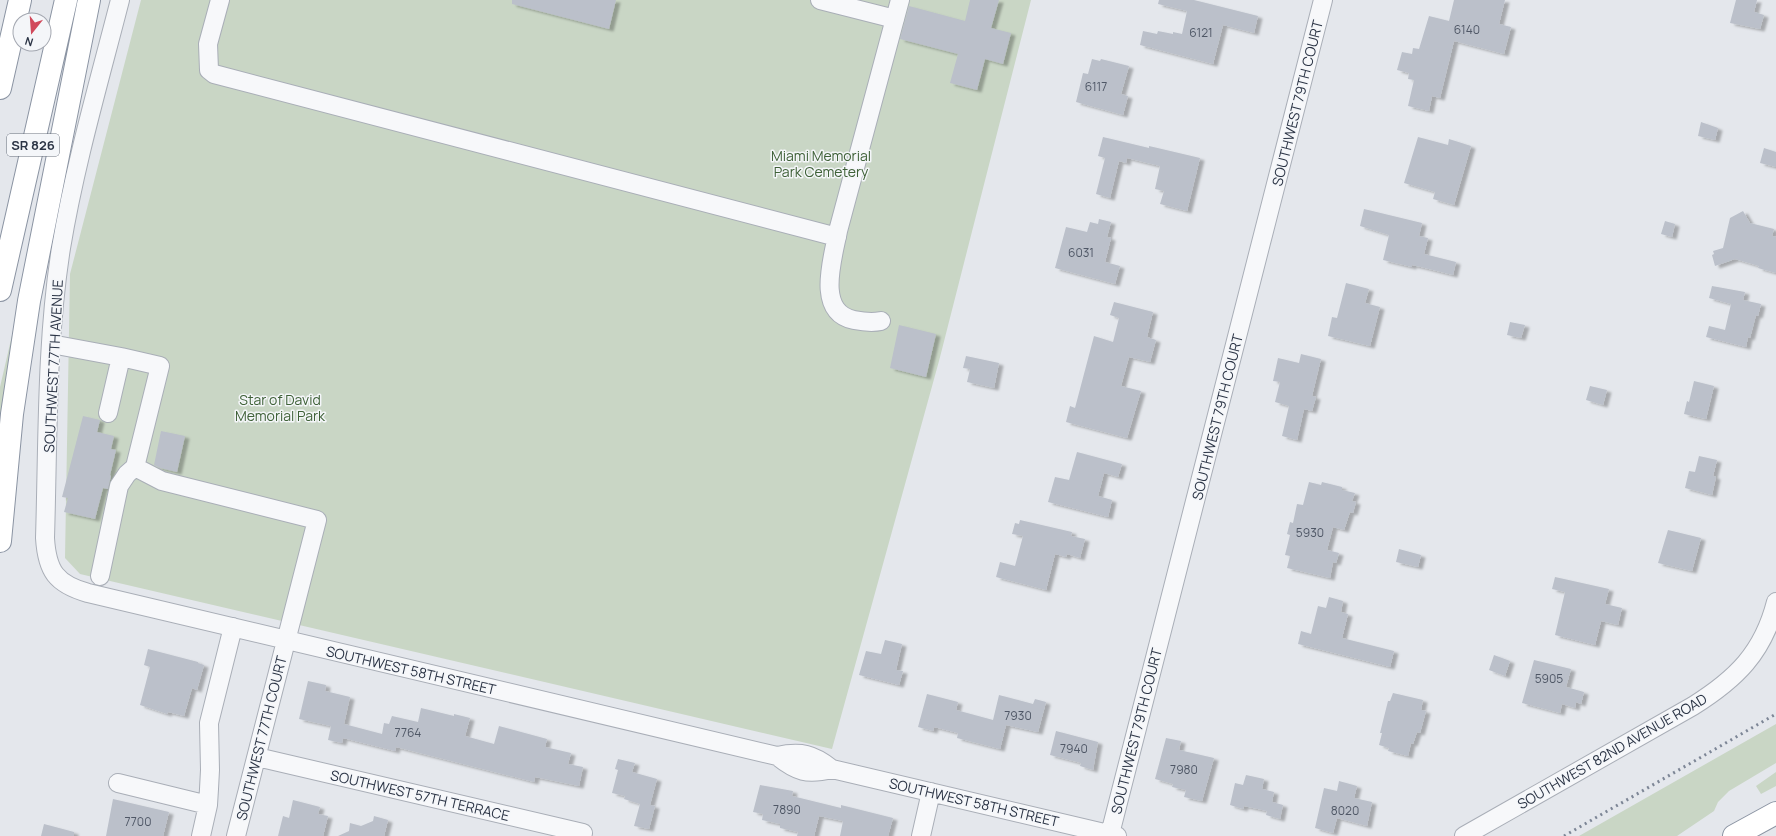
<svg xmlns="http://www.w3.org/2000/svg" width="1776" height="836" font-family="Manrope,sans-serif">
<defs>
<filter id="shadow"><feDropShadow dx="4.5" dy="2.5" stdDeviation="1" flood-color="#0004"/></filter>
</defs>
<rect width="100%" height="100%" fill="#e4e7ec"/>
<path fill="#c9d6c5" d="M141 0H1031L939 361 832 749 80 574 65 558 70 274Z
M16 318 0 472V387Z
M1776 724V763L1729 791 1718 802 1714 811 1677 836H1579Z
M1776 772V786L1761 794 1756 786Z"/>
<path fill="#bbc0ca" filter="url(#shadow)" d="M512 0H616L609 29 512 4Z
M970 0H999L991 28 1011 33 1003 64 985 59 977 90 950 83 958 54 900 39 909 6 965 21Z
M1159 0H1194L1258 16 1254 33 1223 25 1213 64 1140 45 1143 31 1157 34 1158 31 1173 34V32L1182 34 1187 11 1158 4Z
M1454 0H1505L1499 24 1511 27 1504 54 1454 41 1440 98 1432 96 1429 111 1408 106 1414 80 1408 79 1409 73 1397 70 1402 52 1412 54 1413 48 1419 49 1429 16 1449 21Z
M1736 0H1757L1754 12 1764 15 1760 29 1730 23Z
M1092 59 1100 61 1101 59 1129 66 1121 94 1128 96 1123 115 1076 102 1083 73 1088 74Z
M1701 122 1718 128 1715 140 1698 136Z
M1103 137 1149 148V146L1200 158 1187 211 1160 204 1164 191 1155 189 1160 166 1127 158 1126 163 1119 161 1110 198 1096 194 1105 158 1098 156Z
M1418 137 1448 145 1449 139 1471 146 1454 205 1433 199 1435 192 1404 183Z
M1764 148 1776 152V167L1760 163Z
M1364 209 1422 223 1419 236 1428 238 1424 254 1456 262 1453 275 1421 267 1412 265V267L1383 260 1389 235 1360 226Z
M1743 211 1750 223 1774 229 1772 236 1776 237V273L1758 268 1759 266 1735 259 1715 266 1712 255 1714 254 1713 251 1723 248 1730 218Z
M1099 219 1111 222 1107 237 1111 238 1105 262 1120 266 1115 284 1055 268 1066 227 1087 232 1090 222 1098 224Z
M1665 221 1675 224 1672 237 1661 234Z
M1346 283 1369 289 1365 303 1380 307 1370 346 1328 336 1332 317 1337 318Z
M1712 286 1745 292 1743 300 1761 304 1758 316 1756 315 1750 338 1748 337 1746 347 1706 337 1709 326 1725 330 1731 304 1709 298Z
M1114 302 1153 312 1147 337 1156 340 1150 362 1129 357 1121 386 1141 391 1127 438 1066 422 1070 406 1075 408 1094 336 1113 342 1119 318 1110 315Z
M1510 322 1525 325 1521 338 1507 335Z
M899 325 936 334 926 377 890 368Z
M1301 354 1321 359 1312 396 1316 397 1312 411 1304 409 1297 440 1282 436 1289 406 1275 402 1280 382 1273 381 1278 358 1299 363Z
M966 356 999 363 994 388 967 382 970 369 963 368Z
M1694 381 1714 386 1706 419 1684 414 1687 401 1689 402Z
M1590 386 1607 390 1603 405 1586 400Z
M83 416 100 420 97 432 114 436 111 449 116 450 110 475 111 476 110 480 108 489 103 488 95 519 64 512 68 498 62 497Z
M161 431 185 436 177 472 160 468 154 465Z
M1077 452 1122 464 1118 477 1104 473 1098 496 1112 500 1108 517 1048 502 1055 477 1069 480Z
M1699 456 1717 460 1713 476 1716 477 1712 495 1685 488 1689 471 1695 472Z
M1309 482 1321 485 1322 482 1342 487V490L1355 493 1352 501 1356 502 1353 513 1350 512 1344 530 1333 527 1327 550 1339 553 1336 563 1333 562 1330 578 1287 568 1290 556 1285 555 1290 535 1287 534 1290 522 1293 523 1297 504 1303 505Z
M1020 520 1072 532 1071 536 1085 539 1080 558 1067 554 1066 557 1055 554 1046 590 996 577 1000 562 1015 566 1023 536 1012 534 1015 523 1019 524Z
M1668 530 1701 538 1692 571 1658 563Z
M1399 549 1421 555 1418 567 1396 562Z
M1555 577 1609 589 1605 604 1622 608 1618 625 1601 621 1595 645 1555 635 1565 592 1552 589Z
M1329 597 1343 601 1341 612 1348 614 1342 638 1394 651 1390 667 1298 644 1301 631 1311 634 1318 606 1326 608Z
M885 640 902 644 896 670 903 671 899 685 859 675 866 651 881 654Z
M148 649 198 662V663L204 665 197 690 192 688 184 716 168 712 167 714 140 705 150 667 144 665Z
M1494 655 1510 661 1505 676 1489 670Z
M1534 660 1571 669 1566 687 1584 692 1581 704 1576 702 1575 708 1562 704 1560 713 1522 703Z
M308 681 326 685 325 691 350 697 344 724 382 734 384 723 389 724 392 716 418 722 421 708 454 716V714L470 718 465 736 494 744 499 726 547 739 545 747 571 753 568 764 583 767 579 786 535 777 534 782 396 747 395 751 343 738 342 743 328 740 331 726 299 719Z
M1393 693 1423 700 1421 710 1426 711 1420 733 1417 732 1413 744 1411 743 1408 756 1388 751 1389 748 1379 745 1382 733H1380L1388 701H1390Z
M927 694 958 702 956 710 993 720 999 695 1033 704 1035 699 1046 702 1038 732 1006 725 1000 749 957 738 958 733 934 727 933 731 918 727Z
M1056 731 1098 742 1093 770 1080 766 1081 763 1050 755Z
M1166 738 1181 741 1179 750 1214 758 1202 801 1184 797 1186 790 1172 787 1173 784 1155 779Z
M618 759 635 763 632 772 657 779 650 805 655 806 649 829 634 826 640 804 624 799 625 796 612 793 618 770 615 769Z
M1246 775 1264 779 1262 789 1274 792 1272 802 1283 805 1280 819 1266 815 1267 811 1244 806 1243 809 1230 805 1235 783 1243 785Z
M1339 781 1357 786 1354 798 1372 802 1367 826 1337 818 1333 833 1315 828 1324 788 1337 791Z
M760 785 793 791 792 796 841 808V805L893 818 888 836H840L843 821 819 816 814 836H797L798 832 780 828V824L762 820 763 814 753 812Z
M113 799 169 812 163 836H106Z
M293 800 320 807 318 814 328 816 323 836H278L283 816 289 818Z
M374 816 388 820 384 836H338L349 831 350 823 361 826 373 821Z
M44 824 74 832V836H41Z"/>
<g fill="none" stroke-linecap="round" stroke-linejoin="round">
<defs>
<path id="minor" d="M120 0C99 82 75 164 61 248 46 343 48 441 45 538 47 571 56 584 88 593L777 756C801 751 813 754 832 769L1117 836
M220 0 208 44 209 70 214 74 837 237
M820 0 895 19
M881 321C872 323 864 322 854 320 815 312 833 258 838 231L900 0
M51 344 121 357 160 366 135 467 162 481 317 520 236 836
M108 413 121 357
M100 576 119 486 127 474 135 467
M777 756C797 772 807 775 832 769
M257 757 583 833
M118 783 208 805
M1110 834 1323 0
M201 836 208 805 209 789 210 770 209 723 233 627
M921 836 931 792
M1464 836 1693 706C1736 679 1763 653 1776 602"/>
<path id="highway" d="M0 88 20 0
M0 290 66 0
M0 541 12 414 29 301 89 0
M1734 836 1776 813"/>
</defs>
<use href="#minor" stroke="#a9aeb7" stroke-width="20"/>
<use href="#highway" stroke="#8b94a3" stroke-width="24"/>
<use href="#minor" stroke="#f7f8fa" stroke-width="18"/>
<use href="#highway" stroke="#fff" stroke-width="22"/>
<path stroke="#7d8696" stroke-width="3" stroke-dasharray="2 4" stroke-linecap="butt" d="M1564 836 1776 714"/>
</g>
<g text-anchor="middle" dominant-baseline="central" stroke-width="3" stroke-linejoin="round" paint-order="stroke">
<g font-size="12" fill="#4f5766">
<text x="1467" y="29">6140</text>
<text x="1201" y="32">6121</text>
<text x="1096" y="86">6117</text>
<text x="1081" y="252">6031</text>
<text x="1310" y="532">5930</text>
<text x="1549" y="678">5905</text>
<text x="1018" y="715">7930</text>
<text x="408" y="732">7764</text>
<text x="1074" y="748">7940</text>
<text x="1184" y="769">7980</text>
<text x="787" y="809">7890</text>
<text x="1345" y="810">8020</text>
<text x="138" y="821">7700</text>
</g>
<rect fill="#f4f6f9" stroke="#676e7b" stroke-width="1" x="7" y="134" width="52" height="22" rx="3"/>
<g font-size="13" font-weight="bold" fill="#2b3445">
<text x="33" y="145">SR 826</text>
</g>
<g font-size="14" fill="#2b3445" stroke="#f4f6f9">
<text transform="translate(1297 103) rotate(-76)">SOUTHWEST 79TH COURT</text>
<text transform="translate(53 366) rotate(-87)">SOUTHWEST 77TH AVENUE</text>
<text transform="translate(1217 417) rotate(-76)">SOUTHWEST 79TH COURT</text>
<text transform="translate(411 670) rotate(13)">SOUTHWEST 58TH STREET</text>
<text transform="translate(1136 731) rotate(-76)">SOUTHWEST 79TH COURT</text>
<text transform="translate(261 738) rotate(-76)">SOUTHWEST 77TH COURT</text>
<text transform="translate(1612 751) rotate(-30)">SOUTHWEST 82ND AVENUE ROAD</text>
<text transform="translate(420 795) rotate(13)">SOUTHWEST 57TH TERRACE</text>
<text transform="translate(974 802) rotate(13)">SOUTHWEST 58TH STREET</text>
</g>
<g font-size="14" fill="#3f6138" stroke="#f4f6f9">
<text x="821" y="155">Miami Memorial<tspan x="821" dy="16">Park Cemetery</tspan></text>
<text x="280" y="399">Star of David<tspan x="280" dy="16">Memorial Park</tspan></text>
</g>
</g>
<g transform="translate(32 32) rotate(197)"><circle r="19" fill="#f4f6f9" stroke="#a4a8b1"/>
<path d="M0-3L7 15L0 10L-7 15Z" fill="#d1495b"/>
<text y="-6" font-size="11" font-weight="bold" text-anchor="middle" fill="#2b3445">N</text>
</g>
</svg>
